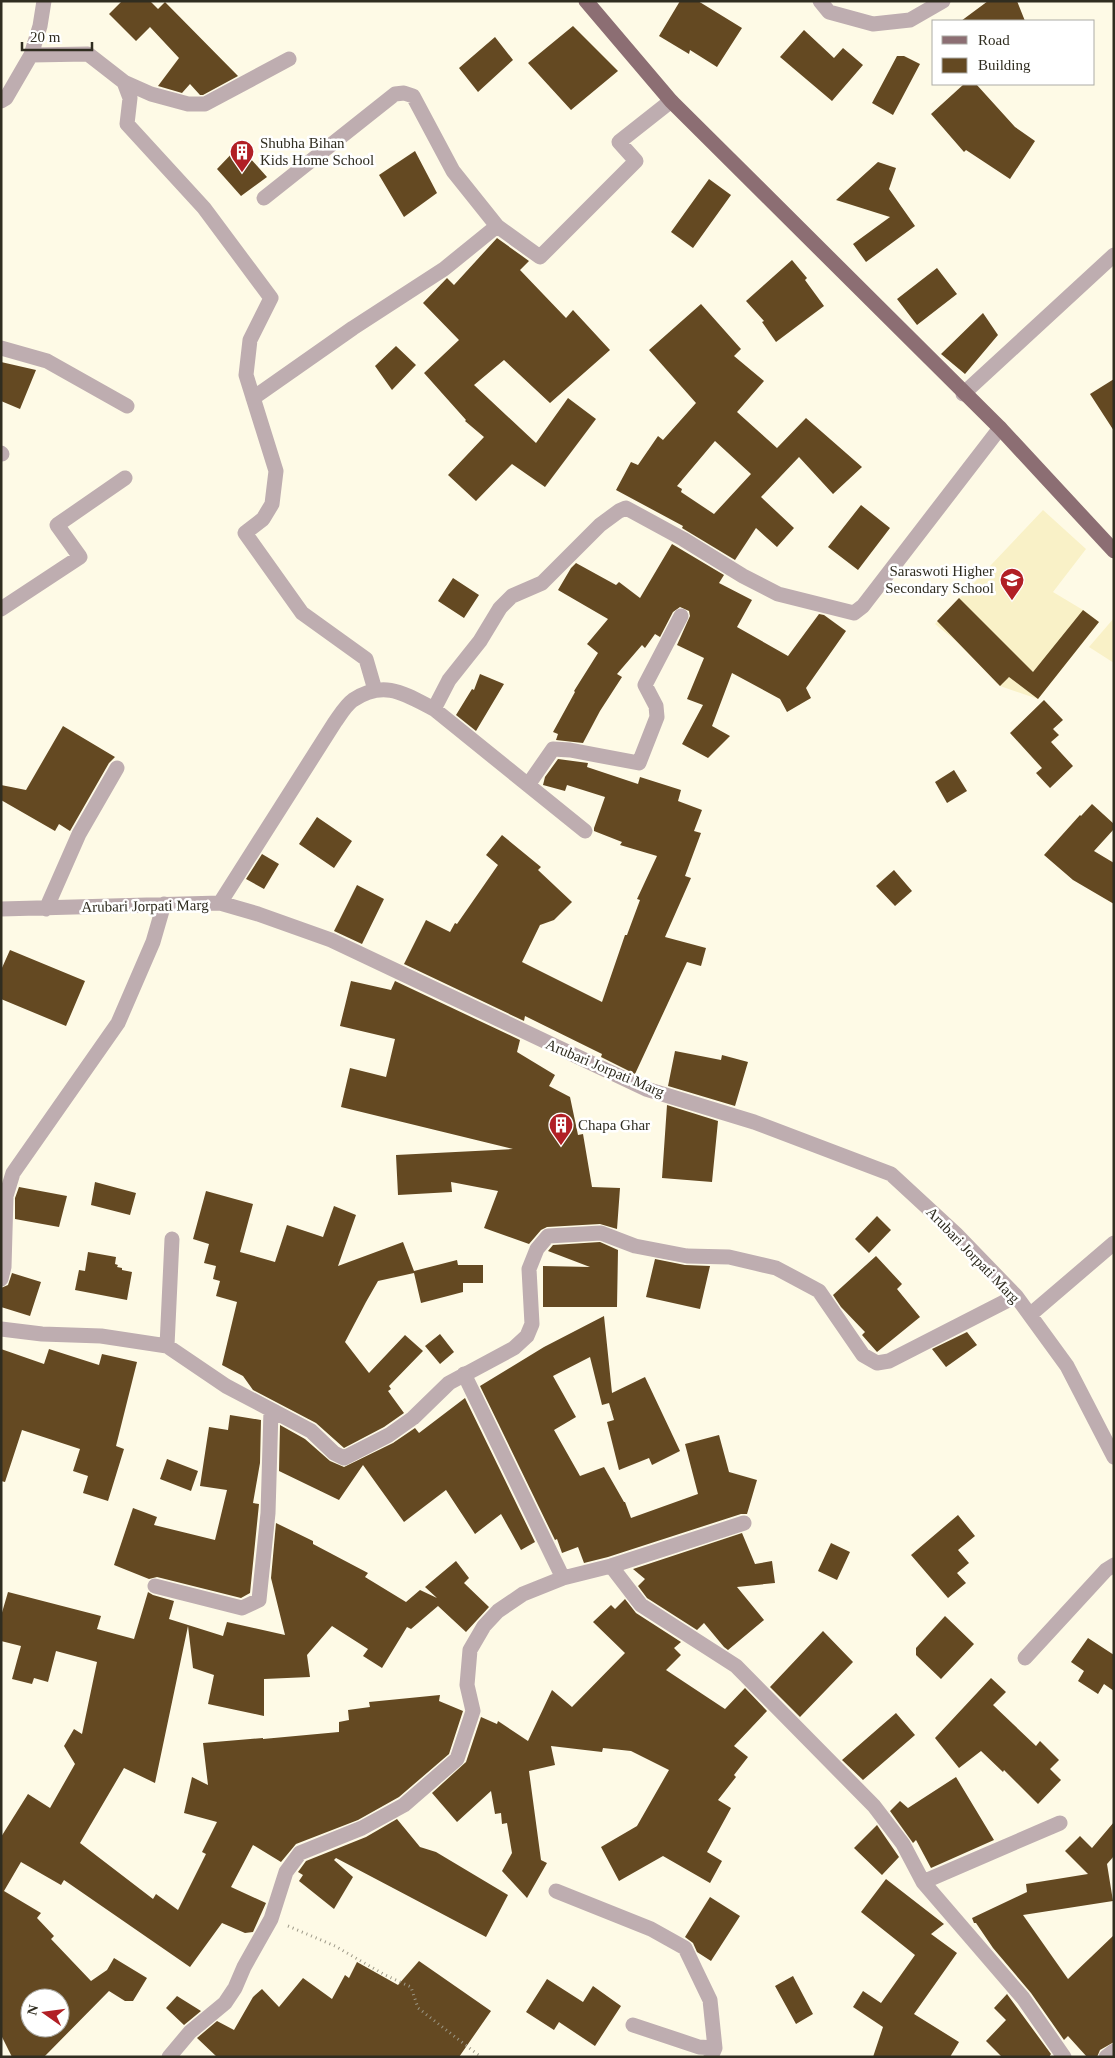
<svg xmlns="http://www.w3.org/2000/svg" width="1115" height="2058" font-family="Georgia,serif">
<rect width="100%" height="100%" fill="#fefae6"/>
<path fill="#f9f1c7" d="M1043 510 1086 549 1053 592 1083 610 1099 622 1038 699 1000 686 956 641 935 624Z
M1114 618V663L1089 647Z"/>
<path fill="#644922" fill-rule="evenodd" d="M122 1H150L158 9 165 2 238 76 203 95H200L190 84 182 93 158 86 179 58 150 27 136 41 109 14Z
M680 1H698L742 28 717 67 690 50 689 54 659 36Z
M988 1H1017L1025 21H961Z
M573 26 618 71 571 110 528 63Z
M804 30 834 58 843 48 863 65 832 101 780 57Z
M495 37 513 60 478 92 459 68Z
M897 56H904L920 64 893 115 872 103Z
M964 84H976L1015 127 1035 141 1010 179 966 150 964 152 931 114Z
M239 146 267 177 241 196 217 169Z
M415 151 437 193 404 217 379 175Z
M878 162 896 168 889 189 915 226 866 262 853 244 890 217 836 200Z
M709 179 731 195 693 248 671 232Z
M497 238 529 261 520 270 566 318 573 310 610 350 550 403 504 360 474 385 536 443 568 398 596 419 545 487 512 464 476 501 448 475 484 437 465 421 466 420 424 373 459 340 423 303 447 278 454 285Z
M792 260 807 278 805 280 824 306 776 342 762 322 764 321 746 301Z
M937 268 957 294 917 325 897 299Z
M701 304 741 349 734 356 764 381 737 412 777 448 806 418 862 467 833 494 799 457 761 497 794 528 777 547 756 528 735 560 682 528 683 526 616 490 631 462 638 465 658 436 663 440 696 403 649 350ZM715 441 751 474 714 514 681 492 682 489 677 486Z
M983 313 998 335 965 374 941 354Z
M396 346 416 365 392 390 375 366Z
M1 362 36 370 20 409 1 401Z
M1114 379V431L1090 394Z
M861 505 890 528 858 570 828 547Z
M672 544 724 575 719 583 752 600 737 627 788 656 819 614 824 615 846 631 806 688 811 698 787 712 780 699 732 673 712 726 730 736 708 758 682 744 703 705 687 699 704 658 677 645 690 616 689 611 680 607 673 612 660 637 655 634 645 648 642 645 617 674 622 677 600 711 583 743 556 740 558 734 553 732 575 692 574 691 598 653 587 644 608 619 558 590 571 568 576 563 616 585 619 582 640 598Z
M453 578 479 595 464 618 438 601Z
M959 598 1033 672 1083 610 1099 622 1038 699 1009 677 1000 686 937 621Z
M480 674 504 684 476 731 456 715 472 689 474 690Z
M1044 700 1063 720 1053 729 1059 735 1051 742 1073 766 1050 788 1036 773 1042 768 1010 733Z
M63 726 115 757 109 763 70 831 59 824 55 831 1 800V785L26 790Z
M558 759 588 763 587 767 638 784 640 777 681 790 678 801 702 810 694 831 701 833 685 876 691 878 665 937 706 948 701 966 687 962 635 1074 601 1057 602 1054 525 1016 524 1021 404 964 426 920 450 932 455 923 457 924 498 865 486 855 502 835 541 867 538 870 572 902 554 920 540 925 522 962 602 1002 625 935H627L640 900 637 899 657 856 620 845 622 842 594 831V828L605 797 567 785 565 791 543 785 545 777Z
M954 770 967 791 947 803 935 782Z
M1092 804 1114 824V829L1094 851 1114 863V904L1073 880 1044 855 1080 815 1081 816Z
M317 817 352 841 334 868 299 844Z
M262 854 279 864 264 889 246 879Z
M894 870 912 891 895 906 876 886Z
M357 885 384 899 362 944 334 931Z
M10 950 85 981 66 1026 1 999V970Z
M351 981 391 990 395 981 520 1040 517 1052 555 1075 549 1086 570 1097 578 1135 583 1134 592 1187 620 1188 617 1229 600 1224 547 1227 541 1230 529 1244 484 1228 498 1191 451 1182 452 1192 398 1195 396 1155 513 1149 341 1107 350 1068 386 1077 395 1039 340 1026Z
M675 1051 721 1060 722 1055 748 1062 735 1106 668 1086Z
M667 1105 718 1121 712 1182 662 1178Z
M95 1182 136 1193 130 1215 91 1205Z
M19 1187 67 1196 59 1227 15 1219V1198Z
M206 1191 253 1204 240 1252 275 1262 287 1225 323 1237 334 1206 356 1215 338 1266 403 1242 414 1271 457 1260 458 1265H483V1283H463V1292L421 1303 414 1273 378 1281 366 1302 345 1342 369 1373 405 1335 423 1351 389 1386 391 1389 388 1391 404 1413 384 1427 344 1448 316 1423 253 1390 243 1376 222 1365 237 1302 216 1296 220 1281 213 1279 216 1266 204 1263 209 1244 193 1239Z
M877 1216 891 1230 869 1253 855 1239Z
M600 1242 618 1250 617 1307H543V1266L590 1267 548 1251 553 1245Z
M88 1252 116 1257 115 1264 118 1265 117 1267 122 1268V1270L132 1272 127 1300 75 1290 79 1270 85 1271Z
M876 1256 902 1284 897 1289 920 1317 877 1352 862 1335 865 1332 841 1307 833 1295Z
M655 1259 685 1265 710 1266 700 1309 646 1297Z
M12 1273 41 1282 30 1316 1 1307V1288L8 1285Z
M604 1316 612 1393 645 1377 680 1451 652 1465 649 1458 619 1470 607 1422 614 1420 609 1403 602 1405 590 1357 553 1376 576 1417 554 1430 580 1476 604 1467 624 1502H625L631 1518 698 1494 685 1444 719 1435 729 1472 757 1480 747 1514H741L608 1557 584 1563 578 1547 562 1553 557 1539 555 1540 480 1386 544 1347Z
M967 1332 977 1345 946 1367 932 1349Z
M440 1334 454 1352 440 1364 425 1346Z
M1 1349 44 1364 49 1349 99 1365 102 1354 137 1362 116 1446 124 1449 108 1501 83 1493 88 1476 73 1471 80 1449 22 1430 5 1482 1 1481Z
M465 1398 535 1542 521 1550 501 1514 475 1534 446 1490 404 1522 363 1465 339 1500 279 1471 280 1425 305 1439 330 1461 344 1467 393 1443 415 1428 419 1433Z
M230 1415 261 1420 260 1463 253 1503 259 1504 250 1593 241 1598 157 1577 149 1579 114 1565 133 1508 157 1517 154 1525 215 1540 227 1490 200 1486 209 1427 228 1430Z
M167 1459 198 1471 191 1491 160 1479Z
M958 1515 975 1536 958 1550 969 1563 957 1573 966 1583 948 1598 911 1555Z
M276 1523 313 1541V1544L368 1573 365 1577 406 1602 420 1590 437 1598 425 1587 456 1561 469 1578 464 1583 489 1607 466 1632 438 1606 411 1629 407 1627 382 1668 363 1656 368 1649 332 1626 307 1655 310 1677 264 1679V1716L208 1704 214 1675 193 1668 188 1626 155 1783 124 1768 80 1843 153 1899 156 1894 178 1910 206 1854 202 1852 217 1822 184 1813 192 1777 208 1785 203 1743 263 1738V1739L339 1732V1722L349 1720 348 1710 370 1707 369 1702 440 1695 439 1701 463 1711 449 1754 399 1797 358 1820 296 1844 281 1862 253 1845 231 1887 266 1903 253 1932 245 1933 222 1923 190 1967 64 1880 61 1885 21 1862 4 1891 41 1913 37 1918 54 1936 51 1939 91 1981 107 1970 114 1958 147 1978 133 2001H125L109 1991 44 2057H12L1 2035V1837L28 1794 50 1808 75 1764 64 1746 74 1729 82 1734 97 1662 56 1651 48 1682 34 1678 32 1684 12 1679 21 1646 1 1641V1616L8 1592 101 1616 97 1629 134 1639 148 1592 153 1595 174 1601 169 1619 223 1636 227 1622 285 1635 271 1578ZM30 1998H60V2028H30Z
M742 1533 755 1564 772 1561 775 1583 737 1587 764 1620 728 1650 724 1647 704 1623 697 1630 647 1598 638 1586 645 1579 633 1569Z
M831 1543 850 1552 837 1580 818 1571Z
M625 1599 636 1613 681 1642 674 1648 681 1655 666 1670 725 1709 745 1688 767 1711 734 1746 748 1757 734 1775 736 1777 718 1800 731 1808 707 1852 722 1861 710 1883 663 1856 619 1881 601 1847 637 1826 669 1770 631 1751 603 1748 602 1752 551 1746 555 1765 529 1771 541 1860 547 1863 527 1898 502 1871 512 1853 507 1823 502 1824 501 1813 495 1814 491 1791 457 1822 432 1793 466 1762 481 1717 497 1724 498 1721 528 1741 552 1690 572 1707 625 1653 593 1622 611 1605 615 1609Z
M945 1616 974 1644 941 1679 916 1655V1648Z
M823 1631 853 1662 800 1717 770 1687Z
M1088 1638 1114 1655V1691L1104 1684 1098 1694 1078 1681 1084 1671 1071 1662Z
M991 1678 1006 1692 993 1705 1036 1746 1040 1741 1059 1760 1050 1769 1061 1780 1038 1804 1004 1770 1003 1772 981 1751 959 1768 935 1738Z
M896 1713 915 1735 863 1780 842 1760Z
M956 1777 994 1840 931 1868 916 1840 913 1843 890 1811 900 1801 908 1808Z
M397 1819 420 1847 436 1852 508 1895 486 1937 336 1858 334 1860 353 1877 334 1909 299 1881 303 1875 298 1872 306 1861 366 1837Z
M1114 1822V1856L1107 1864 1113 1901 1023 1915 1068 1979 1114 1935V2042L1100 2050 1097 2057H1087L1068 2036 1064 2040 1031 1993 993 1948 976 1923H974L972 1918 1027 1892 1026 1884 1088 1874 1065 1851 1080 1836 1092 1848Z
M877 1825 899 1857 882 1875 854 1848Z
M886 1879 944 1924 931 1934 957 1953 914 2014 959 2042 950 2057H873L883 2027 853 2007 863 1991 881 2003 915 1955 861 1912Z
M710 1897 740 1916 711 1961 697 1952 693 1943 685 1937Z
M419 1961 491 2011 459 2057H217L197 2038 217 2021 234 2030 253 1997 262 1989 279 2007 303 1978 332 1999 345 1975 349 1978 357 1962 398 1985Z
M793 1976 813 2014 796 2024 775 1986Z
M547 1979 583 2002 593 1986 621 2006 595 2046 559 2022 554 2030 526 2012Z
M1007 1994 1051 2054 1049 2057H1002L986 2041 1006 2020 994 2008Z
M177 1996 201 2011 184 2025 166 2008Z"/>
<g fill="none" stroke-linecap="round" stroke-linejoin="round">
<path stroke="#9d9988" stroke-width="3" stroke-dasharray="1 4" stroke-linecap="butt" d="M288 1926 335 1946 385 1975 411 1987 418 2008 481 2057"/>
<path stroke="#beadb0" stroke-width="15" d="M820 1 829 12 873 24 910 20 943 1
M31 55 88 54 124 82 151 94 188 104H205L289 59
M124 82 130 98 127 124 204 208 271 298 250 340 246 375 276 471 272 504 263 519 245 533 302 613 366 659 375 690
M1 101 6 98 31 55 40 26 44 1
M264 198 395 94 404 93 413 96 453 171 497 226 540 257 636 161 619 142 671 101
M1 348 47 361 127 406
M963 394 1114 255
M253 398 353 328 444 269 497 226
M1 453 2 454
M1 609 80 557 57 525 125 478
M434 709 585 831
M528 785 553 749 570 750 639 763 657 717 656 706 645 685 681 616
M220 903 335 722C340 715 346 705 353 700 384 679 405 694 434 709L449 680 480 641 500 608 512 596 542 583 600 525 619 511 626 508 683 539 743 576 778 594 854 613 863 606 1000 428
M1 909 220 903 258 914 331 940 646 1089 754 1122 891 1174 956 1234 1016 1296 1067 1366 1114 1457
M46 909 79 834 117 768
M1 1279 4 1267 6 1196 13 1173 118 1023 153 942 164 904
M1031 1314 1114 1243
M1 1329 42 1334 101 1336 167 1346 226 1386 311 1431 334 1453 344 1458 389 1435 413 1418 449 1383 514 1348 527 1336 532 1324 529 1269 537 1249 548 1236 601 1233 635 1246 687 1256 729 1257 776 1268 819 1291 863 1355 877 1363 889 1361 1016 1296
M167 1346 172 1239
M464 1374 563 1578
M611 1566 641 1605 736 1666 874 1806 903 1844 923 1882 1023 1998 1064 2057
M155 1586 242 1608 259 1600 268 1513 271 1410
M1025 1658 1106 1570 1114 1565
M923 1882 1060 1823
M556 1891 651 1929 685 1948 710 2000 715 2048
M633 2025 699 2047 715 2048 711 2057
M169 2057 190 2032 225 2003 235 1988 244 1967 271 1919 286 1872 300 1853 362 1828 404 1805 457 1759 473 1711 467 1685 470 1650 484 1626 498 1611 523 1594 563 1578 611 1566 744 1523
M1106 2057 1114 2051"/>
<path stroke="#8c6e73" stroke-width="15" d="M586 1 671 101 1000 428 1114 551"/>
</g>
<defs>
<symbol id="building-pin" viewBox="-11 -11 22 30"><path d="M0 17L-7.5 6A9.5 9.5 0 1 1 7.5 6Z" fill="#b11f25" stroke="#fff"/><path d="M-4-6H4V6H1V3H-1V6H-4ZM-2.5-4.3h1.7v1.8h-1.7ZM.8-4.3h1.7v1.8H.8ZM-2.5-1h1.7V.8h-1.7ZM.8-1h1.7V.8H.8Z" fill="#fff"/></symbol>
<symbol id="school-pin" viewBox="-11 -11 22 30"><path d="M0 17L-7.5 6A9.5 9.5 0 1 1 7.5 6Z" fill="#b11f25" stroke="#fff"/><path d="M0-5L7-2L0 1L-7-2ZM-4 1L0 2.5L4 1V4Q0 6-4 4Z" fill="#fff"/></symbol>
</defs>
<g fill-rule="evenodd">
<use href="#building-pin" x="228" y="138" width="28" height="38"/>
<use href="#school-pin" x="998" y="566" width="28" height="38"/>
<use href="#building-pin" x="547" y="1111" width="28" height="38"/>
</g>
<g text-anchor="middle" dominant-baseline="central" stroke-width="5" stroke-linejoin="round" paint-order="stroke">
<g font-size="15" fill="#302d20" stroke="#fff" text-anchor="start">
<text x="260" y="143">Shubha Bihan<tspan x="260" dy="17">Kids Home School</tspan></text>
<text x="994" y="571" text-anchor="end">Saraswoti Higher<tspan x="994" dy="17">Secondary School</tspan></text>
<text x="578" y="1125">Chapa Ghar</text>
</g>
<g font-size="15" fill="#302d20" stroke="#fff">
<text transform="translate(145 906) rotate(-1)">Arubari Jorpati Marg</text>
<text transform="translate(605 1068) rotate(23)">Arubari Jorpati Marg</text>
<text transform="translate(973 1255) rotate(46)">Arubari Jorpati Marg</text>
</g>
</g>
<rect width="1115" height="2058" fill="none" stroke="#302d20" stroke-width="5"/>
<rect x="932" y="20" width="162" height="65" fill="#ffffff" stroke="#acaba6"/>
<rect x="942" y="36" width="25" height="8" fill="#8c6e73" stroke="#acaba6"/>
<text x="978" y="45" font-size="15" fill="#302d20">Road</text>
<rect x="942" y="58" width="25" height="15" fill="#644922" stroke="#acaba6"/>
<text x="978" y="70" font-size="15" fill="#302d20">Building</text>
<g transform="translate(45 2013) rotate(284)"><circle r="24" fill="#ffffff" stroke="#acaba6"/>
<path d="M0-4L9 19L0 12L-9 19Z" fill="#b11f25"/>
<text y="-8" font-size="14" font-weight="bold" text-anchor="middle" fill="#302d20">N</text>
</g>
<path d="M22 42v8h70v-8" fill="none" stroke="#302d20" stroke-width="2.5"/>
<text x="30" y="42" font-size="15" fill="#302d20" stroke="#ffffff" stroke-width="4" paint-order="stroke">20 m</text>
</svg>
